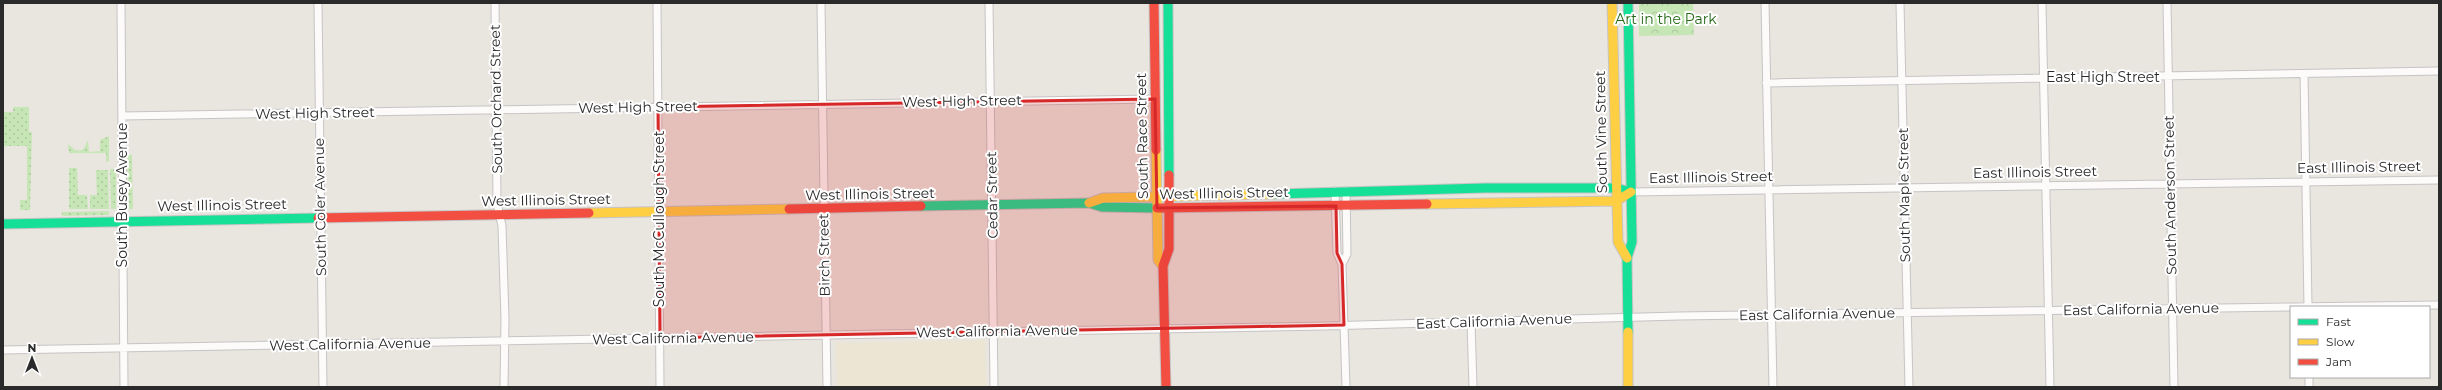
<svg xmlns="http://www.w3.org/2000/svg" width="2442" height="390" font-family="Montserrat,sans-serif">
<defs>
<pattern id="grass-dots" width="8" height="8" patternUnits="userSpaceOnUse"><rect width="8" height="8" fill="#c7e6b6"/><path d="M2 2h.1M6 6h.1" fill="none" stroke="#abc59d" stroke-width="1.8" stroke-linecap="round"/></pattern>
<pattern id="park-crowns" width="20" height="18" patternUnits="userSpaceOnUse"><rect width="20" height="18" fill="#c7e6b6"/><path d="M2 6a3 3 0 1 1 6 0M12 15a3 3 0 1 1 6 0" fill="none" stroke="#abc59d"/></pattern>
</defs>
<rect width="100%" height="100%" fill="#e9e5df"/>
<path fill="#ece5d3" d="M985 340 986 387H837L836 343Z"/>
<path fill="url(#grass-dots)" d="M13 107H29V132H32L30 210H20V200H27V146H3V112H13Z
M109 136V162L106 161V153H69L68 144 75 150C85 153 85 145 88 140L89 152 100 151V140Z
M127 155H132L133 209H128Z
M69 168H77L78 195H87L88 209H69Z
M110 169H116V209H111Z
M96 170H108L109 209H90V195H97Z
M109 211V215L63 216 61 212Z"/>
<path fill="url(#park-crowns)" d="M1639 3H1693L1694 35 1639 36Z"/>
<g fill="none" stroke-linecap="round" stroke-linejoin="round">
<defs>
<path id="street" d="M121 3 124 387
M318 3 323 387
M495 3 497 203 502 226 505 319 504 387
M657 3 660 387
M821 3 827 387
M989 3 994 387
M1765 3 1773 387
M1900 3 1909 387
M2042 3 2050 387
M2167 3 2174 387
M2304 74 2308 307
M1766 83 2439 71
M122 116 1155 99
M1335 191 1337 253 1342 264 1346 387
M1631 192 2439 180
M1342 264 1347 254 1346 191
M2294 307 2439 305
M1471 322 1473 387
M3 350 1324 326 1679 316 2291 307
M2309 377V387"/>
<path id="fast" d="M1168 3 1169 175
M1274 194 1485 188H1616L1631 192
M921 206 1089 203 1102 207 1157 208
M3 224 318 218
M1628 332 1627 258 1632 242 1628 3"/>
<path id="slow" d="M1612 3 1618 242 1627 258
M1156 150 1158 260 1163 266
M1089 203 1103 198 1274 194
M1427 204 1616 201 1631 192
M589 213 789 209
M1628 332V387"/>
<path id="jam" d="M1154 3 1156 150
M1157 208 1427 204
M789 209 921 206
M318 218 589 213
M1166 387 1163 266 1169 249V175"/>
</defs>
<use href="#street" stroke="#c6c4c5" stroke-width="9"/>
<use href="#fast" stroke="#c6c4c5" stroke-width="11"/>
<use href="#slow" stroke="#c6c4c5" stroke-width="11"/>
<use href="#jam" stroke="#c6c4c5" stroke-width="11"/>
<use href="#street" stroke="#fcfbfa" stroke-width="7"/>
<use href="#fast" stroke="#16e098" stroke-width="9"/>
<use href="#slow" stroke="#ffcf43" stroke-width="9"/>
<use href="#jam" stroke="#f24e42" stroke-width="9"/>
</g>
<path fill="#d62828" fill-opacity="0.2" stroke="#d62828" stroke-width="3" stroke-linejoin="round" d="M1155 99 1157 208 1336 206 1337 253 1342 264 1344 325 660 338 658 107Z"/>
<g text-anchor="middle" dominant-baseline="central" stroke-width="4" stroke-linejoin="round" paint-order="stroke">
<g font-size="14" fill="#246a16" stroke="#fff">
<text x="1666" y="19">Art in the Park</text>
</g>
<g font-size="14" fill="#2a2a2a" stroke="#fff">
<text x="2103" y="77">East High Street</text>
<text transform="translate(496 99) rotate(-91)">South Orchard Street</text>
<text transform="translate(962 101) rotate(-1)">West High Street</text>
<text transform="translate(638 107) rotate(-1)">West High Street</text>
<text transform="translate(315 113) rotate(-1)">West High Street</text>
<text transform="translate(1601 132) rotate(-91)">South Vine Street</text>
<text transform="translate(1142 136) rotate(-91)">South Race Street</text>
<text transform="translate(2359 167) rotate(-1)">East Illinois Street</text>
<text transform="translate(2035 172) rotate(-1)">East Illinois Street</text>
<text transform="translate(1711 177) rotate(-1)">East Illinois Street</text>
<text transform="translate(1224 193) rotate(-1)">West Illinois Street</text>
<text transform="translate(870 194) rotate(-1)">West Illinois Street</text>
<text transform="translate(122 195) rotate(-90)">South Busey Avenue</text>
<text transform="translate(992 195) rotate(-91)">Cedar Street</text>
<text transform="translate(1904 195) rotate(-91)">South Maple Street</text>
<text transform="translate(2170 195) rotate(-91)">South Anderson Street</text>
<text transform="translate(546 200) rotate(-1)">West Illinois Street</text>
<text transform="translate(222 205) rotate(-1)">West Illinois Street</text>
<text transform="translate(320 207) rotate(-91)">South Coler Avenue</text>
<text transform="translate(659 219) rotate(-90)">South McCullough Street</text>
<text transform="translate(824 255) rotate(-91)">Birch Street</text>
<text transform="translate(2141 309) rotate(-1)">East California Avenue</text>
<text transform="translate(1817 314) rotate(-1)">East California Avenue</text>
<text transform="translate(1494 321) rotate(-2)">East California Avenue</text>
<text transform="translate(997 331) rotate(-1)">West California Avenue</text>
<text transform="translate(673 338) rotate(-1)">West California Avenue</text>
<text transform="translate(350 344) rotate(-1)">West California Avenue</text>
</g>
</g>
<rect width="2442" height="390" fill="none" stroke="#2a2a2a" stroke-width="8"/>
<rect x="2290" y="306" width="140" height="72" fill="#ffffff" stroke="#aaaaaa"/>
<rect x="2298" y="319" width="20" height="6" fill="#16e098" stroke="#aaaaaa"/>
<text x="2326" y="326" font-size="12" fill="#2a2a2a">Fast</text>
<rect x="2298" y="339" width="20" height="6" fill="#ffcf43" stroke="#aaaaaa"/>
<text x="2326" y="346" font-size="12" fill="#2a2a2a">Slow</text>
<rect x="2298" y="359" width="20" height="6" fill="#f24e42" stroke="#aaaaaa"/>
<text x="2326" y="366" font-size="12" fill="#2a2a2a">Jam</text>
<g transform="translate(32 358)" stroke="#ffffff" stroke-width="3" paint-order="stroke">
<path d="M0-3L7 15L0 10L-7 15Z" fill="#2a2a2a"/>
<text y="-6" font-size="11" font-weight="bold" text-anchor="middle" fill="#2a2a2a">N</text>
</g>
</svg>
